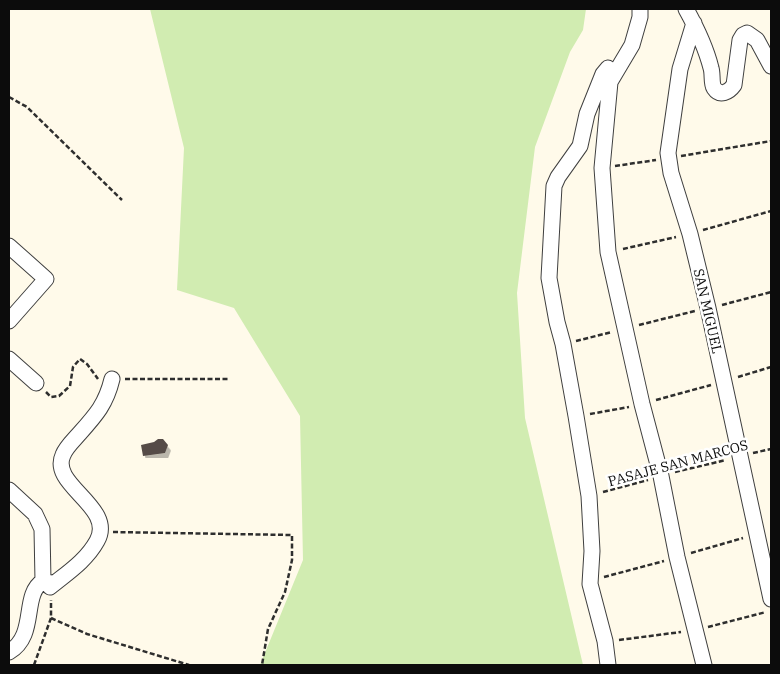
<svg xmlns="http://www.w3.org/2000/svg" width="780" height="674" font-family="'IBM Plex Serif',serif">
<defs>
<filter id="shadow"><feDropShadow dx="3" dy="5.5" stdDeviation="0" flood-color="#0004"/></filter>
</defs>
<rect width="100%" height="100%" fill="#fffaea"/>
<path fill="#d1ecb1" d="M150 9H586L583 30 570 52 535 147 517 293 525 418 583 665H260L303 560 300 416 234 308 177 290 184 148Z"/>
<path fill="#554c47" filter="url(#shadow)" d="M158 439H163L168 445 165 453 143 456 141 445 154 442Z"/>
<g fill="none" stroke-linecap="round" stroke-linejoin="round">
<defs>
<path id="street" d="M640 9V17L632 45 610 82 602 168 608 252 642 404 661 476 677 557 704 665
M686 9C696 27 706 48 711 68 713 74 711 83 714 88 720 97 729 92 734 85L740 40 743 35 747 33 757 40 771 66
M694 23 680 69 668 153 671 173 690 234 708 308 771 599
M9 246 46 279 9 321
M9 359 36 383
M9 490 35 514 42 529 43 581
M9 652C38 635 21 595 43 581L48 582 50 587C67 573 86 561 97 541 116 507 49 485 63 455 66 447 74 440 79 434 96 415 106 404 112 379
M608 665 605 641 590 584 592 551 589 496 576 416 563 344 557 322 549 278 554 186 558 177 580 146 587 114 603 74 608 68"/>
</defs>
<use href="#street" stroke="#3f3f3f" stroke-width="17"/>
<path stroke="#2e2e2e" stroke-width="2.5" stroke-dasharray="5 2.5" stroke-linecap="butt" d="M9 97 27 107 122 200
M681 156 771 141
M615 166 656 160
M703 230 771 211
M623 249 676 237
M722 305 771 292
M639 325 695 311
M576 341 612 332
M738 377 771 367
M125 379H229
M46 392 51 397 59 396 70 386 73 367 80 359 87 364 98 379
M656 400 711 385
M590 414 629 407
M753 453 771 449
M675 472 726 460
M603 492 648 480
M113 532 292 535V560L285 592 268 629 262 665
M691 553 743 538
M604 577 664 561
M51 618 87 634 189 665
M708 627 766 612
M619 640 681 632
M34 665 51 618V600"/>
<use href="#street" stroke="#fff" stroke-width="15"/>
</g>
<g text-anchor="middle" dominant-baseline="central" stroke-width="5" stroke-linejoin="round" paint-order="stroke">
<g font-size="14" fill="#0c0c0c" stroke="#fff">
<text transform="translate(708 311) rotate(77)">SAN MIGUEL</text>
<text transform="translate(678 463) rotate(-15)">PASAJE SAN MARCOS</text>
</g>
</g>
<rect width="780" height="674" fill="none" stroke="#0c0c0c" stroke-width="20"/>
</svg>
